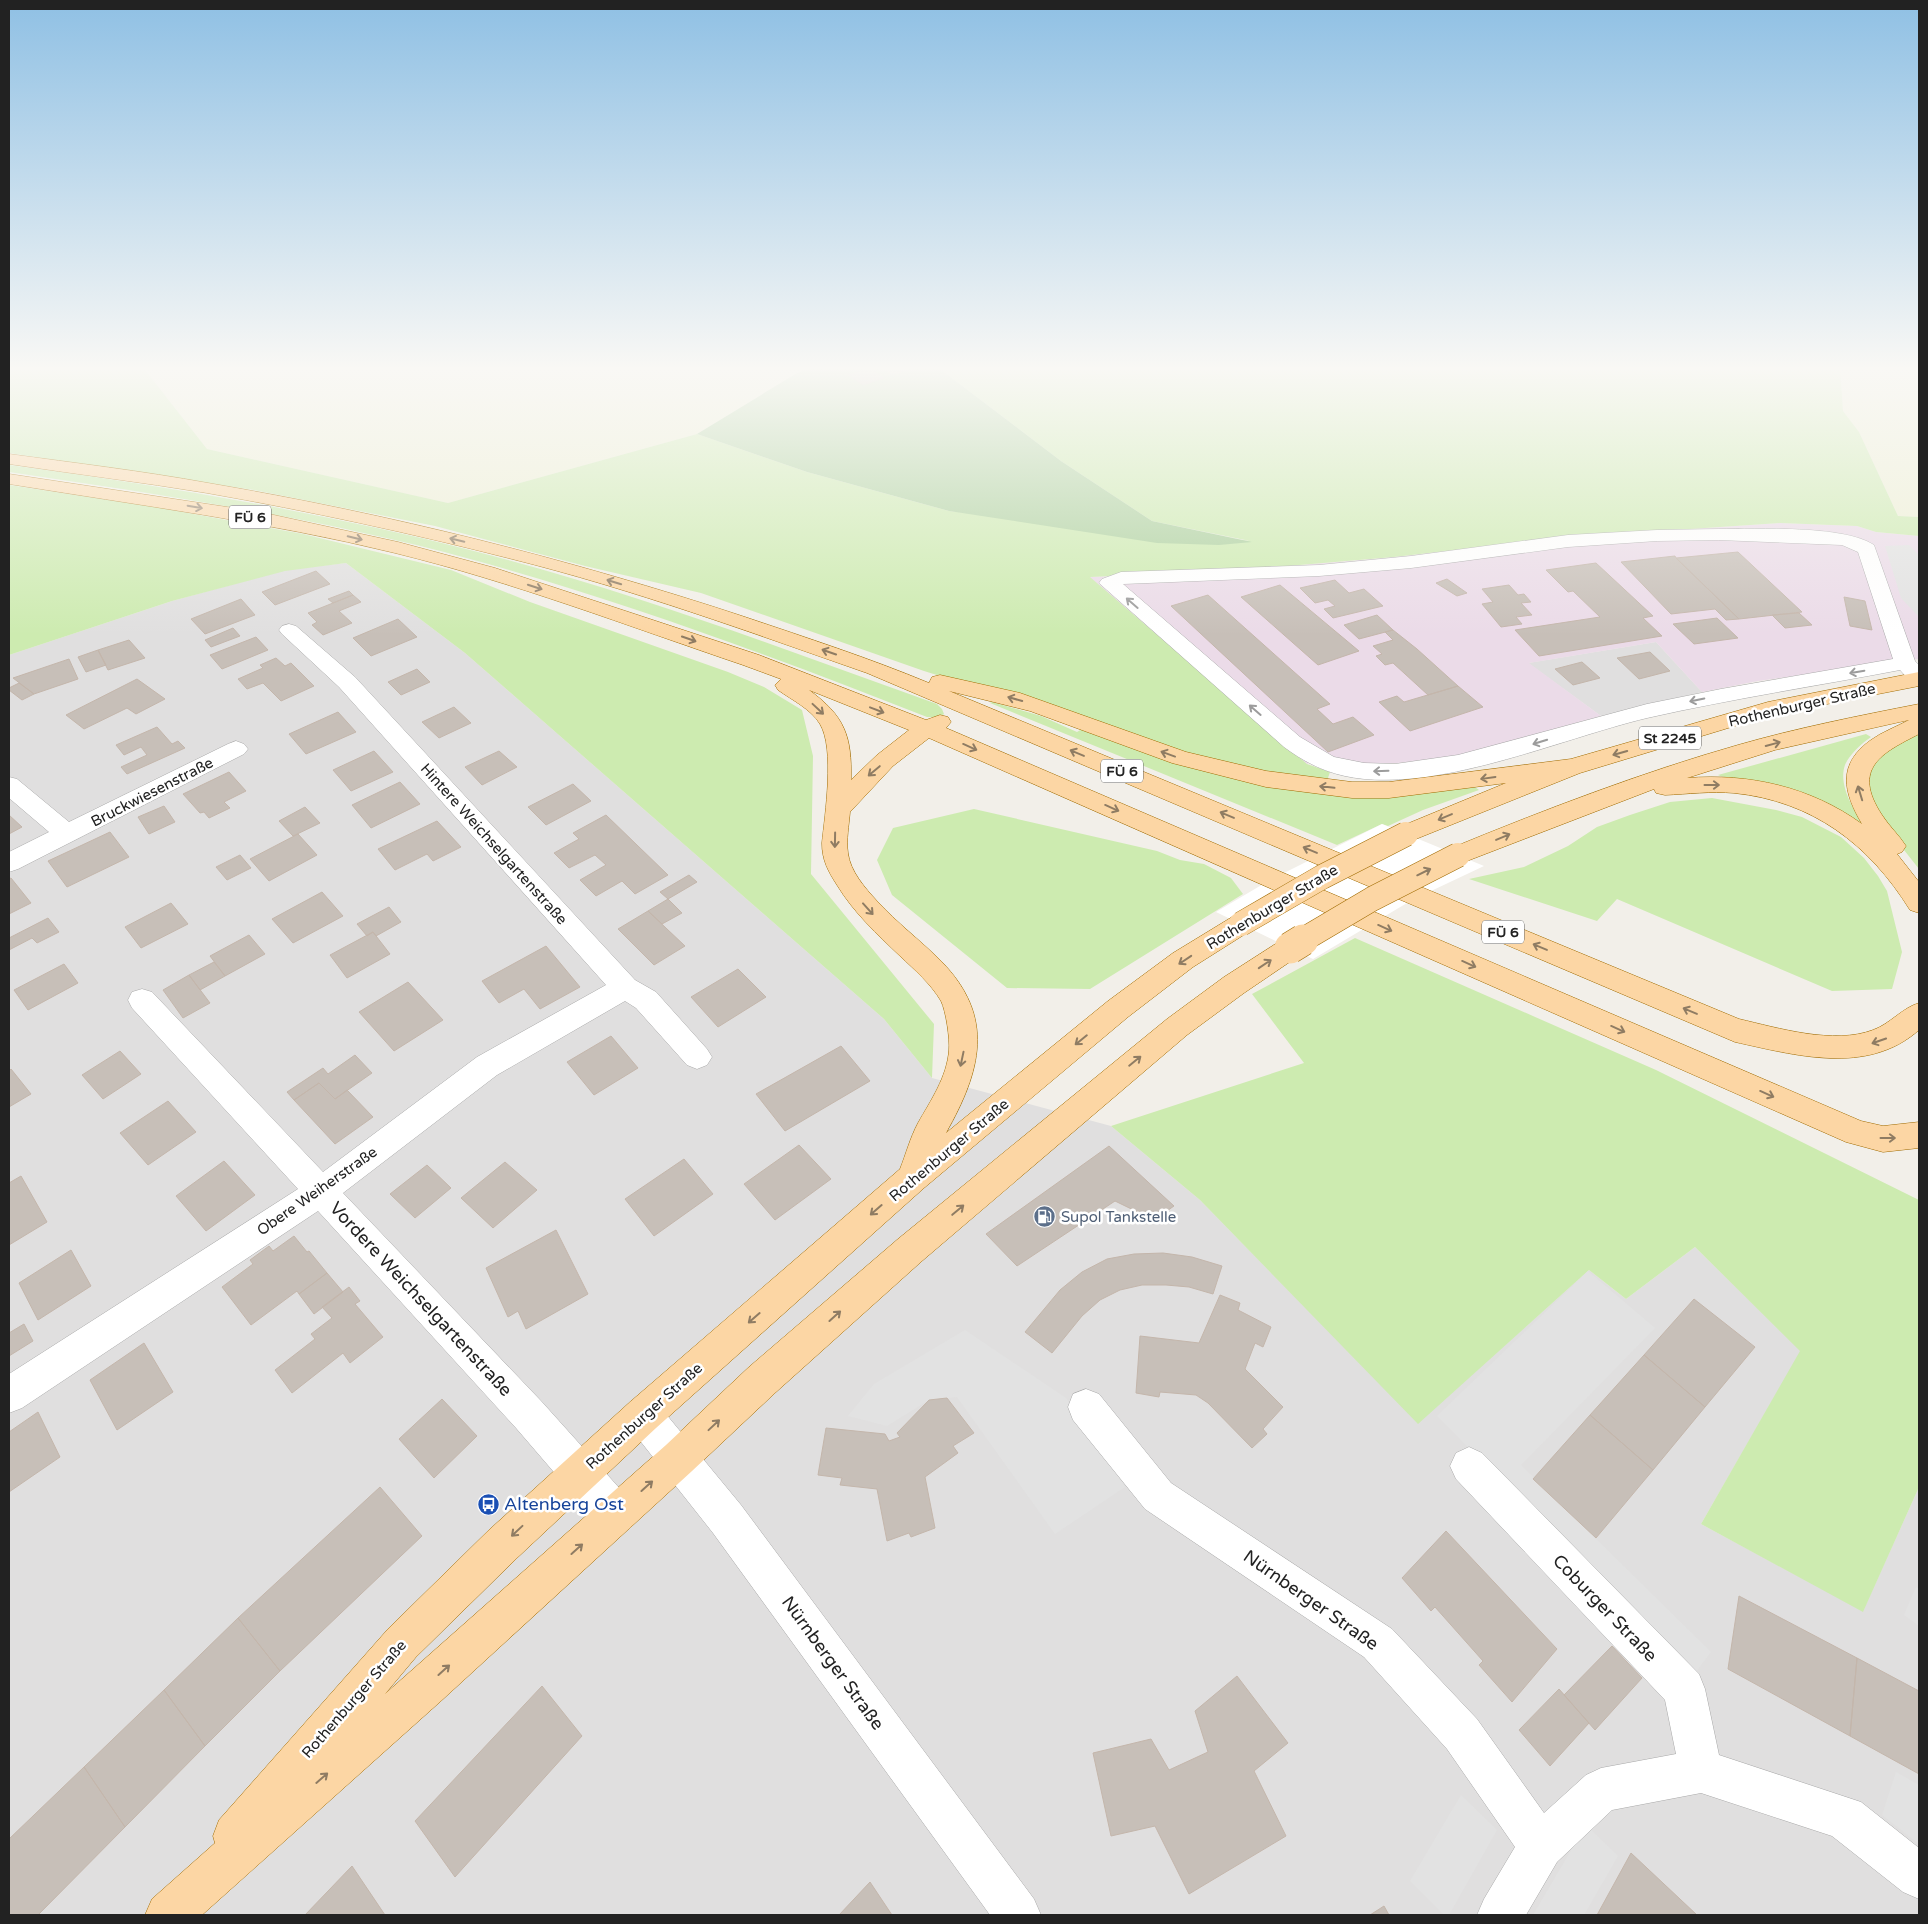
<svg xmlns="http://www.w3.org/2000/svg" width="1928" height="1924" font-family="'Varela Round',sans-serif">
<rect width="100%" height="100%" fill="#f2efe9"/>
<path fill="#e0dfdf" d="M346 563 465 653 884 1019 932 1078 1111 1126 1200 1200 1418 1423 1589 1270 1626 1299 1695 1247 1801 1351 1701 1524 1863 1611 1919 1487V1915H9V655L172 601 285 570Z
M1656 642 1702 692 1601 716 1528 663Z"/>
<path fill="#ebdbe8" d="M1780 523 1857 526 1876 532 1919 536V659L1758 681 1702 692 1656 642 1529 663 1601 716 1458 756 1398 763 1348 764 1321 755 1307 764 1089 577 1230 571 1394 557 1570 537Z"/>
<path fill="#eef0d5" d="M142 366H816L797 373 697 434 448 503 207 449Z
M1840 366H1919V517L1898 516 1859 432 1843 411Z"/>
<path fill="#cdebb0" d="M9 366H142L207 449 448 503 697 434 807 472 949 511 1250 541 1152 521 1061 461 936 366H1840L1843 411 1859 432 1898 516 1919 517V536L1876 532 1857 526 1780 523 1570 537 1394 557 1230 571 1090 577 1307 764 1330 772 1327 781 1260 772 1174 749 924 671 701 593 585 566 435 526 254 490 9 453Z
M9 465C165 486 321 512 474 551 632 591 784 649 937 704L942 709 944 714 939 717H927C777 658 626 602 470 559 319 518 164 495 9 472Z
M9 485 161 508 303 534 451 570 530 602 728 672 764 687 802 710 813 756 811 874 934 1024 932 1078 884 1019 465 653 346 563 285 571 172 601 9 655Z
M992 702 1041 716 1077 732 1082 729 1174 762 1252 783 1400 796 1475 787 1479 790 1423 810 1388 826 1382 824 1337 845 990 703Z
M1919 733V869L1893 836 1870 796 1868 776 1879 756Z
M1866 734 1871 737C1862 743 1849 755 1845 765 1838 784 1853 810 1864 823H1860C1833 811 1799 791 1771 784 1762 782 1722 778 1718 775Z
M1712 798 1776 810 1802 817 1841 837 1864 858 1878 876 1887 891 1902 952 1892 989 1832 991 1617 899 1597 921 1469 879 1524 867 1568 846 1597 827 1630 815 1670 802Z
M974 809 1157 851 1180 860 1204 864 1231 878 1243 894 1090 989 1007 988 892 895 877 860 893 828Z
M1355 938 1656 1070 1919 1200V1487L1863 1612 1701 1524 1800 1351 1695 1247 1626 1299 1589 1270 1418 1424 1200 1200 1111 1126 1304 1063 1252 994Z"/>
<path fill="#add19e" d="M816 366H936L1061 461 1152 521 1252 542 1219 545 1157 543 949 511 807 472 697 434 797 373Z"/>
<path fill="#e2e2e2" d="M1909 545 1919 555V617L1901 598 1885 546Z
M1588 1271 1655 1328 1521 1465 1711 1652 1695 1673 1437 1416Z
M965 1330 1066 1398 1125 1487 1055 1534 957 1397 929 1400 887 1426 848 1416 874 1384Z
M1916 1587 1919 1589V1626L1904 1615Z
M1896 1772 1919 1785V1844L1882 1815Z
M1461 1795 1497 1830 1449 1915H1444L1410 1881Z
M1586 1825 1618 1856 1584 1915H1533Z"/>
<path fill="#fff" d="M1382 824 1484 866 1412 900 1313 959 1216 912 1270 880Z"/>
<path fill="#c7bfb8" stroke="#c4b6ab" d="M878 366H902L909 369 892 375Z
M869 368 884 378 863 385 848 375Z
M1738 552 1802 612 1739 619 1676 558Z
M1675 556 1676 558 1739 619 1726 620 1715 609 1671 614 1621 562Z
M1596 563 1653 616 1643 618 1662 636 1539 656 1515 630 1600 617 1573 591 1568 592 1546 570Z
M316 571 330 584 275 605 262 592Z
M1447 579 1467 593 1457 596 1436 583Z
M1335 580 1349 593 1364 589 1383 606 1333 618 1324 609 1335 606 1328 600 1315 603 1300 588Z
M1280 585 1359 651 1318 665 1241 597Z
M1509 585 1518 595 1524 594 1531 602 1521 603 1532 615 1516 617 1522 624 1501 627 1482 604 1493 602 1482 589Z
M349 591 353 595 333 603 328 599Z
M353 595 361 602 339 611 352 623 323 635 312 625 317 622 308 613Z
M1208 595 1330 704 1317 709 1333 724 1353 717 1374 735 1328 752 1171 606Z
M1844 597 1865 601 1872 630 1850 626Z
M241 599 255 615 205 634 191 619Z
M1799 613 1812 625 1785 628 1772 615Z
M1377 615 1393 630 1359 639 1344 625Z
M1717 618 1738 638 1694 644 1673 624Z
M398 619 417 637 371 656 353 638Z
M233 628 240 636 211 647 205 640Z
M1393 630 1417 649 1458 686 1428 695 1393 663 1385 665 1376 656 1382 654 1373 646 1393 640 1385 632Z
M256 637 268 650 222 669 210 655Z
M129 640 145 658 108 670 98 650Z
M98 650 106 665 86 672 78 657Z
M1650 652 1670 671 1639 679 1617 658Z
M276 658 285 666 291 663 314 686 281 701 263 683 247 689 238 679 263 668 260 665Z
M69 659 78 679 34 694 13 678Z
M1582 662 1600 678 1573 685 1555 669Z
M417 669 430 682 401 695 388 682Z
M137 679 165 699 136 714 127 708 84 729 66 715Z
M19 683 34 694 22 700 9 690V688Z
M1458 686 1483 707 1410 731 1379 702 1397 696 1404 702Z
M454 707 471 723 439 738 422 722Z
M338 712 356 732 306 754 289 734Z
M157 727 172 744 178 741 185 748 127 774 121 767 147 755 141 747 124 755 116 745Z
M374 751 393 772 351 791 333 770Z
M499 751 517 767 482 785 465 767Z
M229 772 246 791 224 802 230 808 209 818 204 812 200 813 183 794Z
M400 782 420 804 371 828 352 805Z
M573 784 591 801 546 825 528 807Z
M164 806 175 822 149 834 138 817Z
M305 807 320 823 293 836 279 821Z
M9 815 22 827 9 834Z
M606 815 668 875 635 894 622 881 596 896 580 880 606 865 595 855 569 868 554 853 579 839 573 833Z
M437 821 461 847 433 861 427 854 395 870 378 849Z
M110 832 129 857 67 887 48 861Z
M298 834 317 855 269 881 250 859Z
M240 855 251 868 227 880 216 867Z
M689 875 697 882 668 899 660 892Z
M11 878 31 903 9 914V879Z
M322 892 343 916 293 943 272 919Z
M668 899 682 913 662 924 648 911Z
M171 903 188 924 141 948 125 927Z
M389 907 401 922 376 936 373 932 367 936 357 924Z
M648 911 685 946 654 965 618 929Z
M48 918 59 932 37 943 32 938 9 950V938Z
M373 932 390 954 347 978 330 955Z
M249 935 265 954 225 976 210 956Z
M546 946 580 987 540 1009 524 989 499 1003 482 981Z
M214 962 225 976 200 990 189 975Z
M64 964 78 983 28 1010 14 990Z
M738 969 766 997 718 1027 691 997Z
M189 975 210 1003 183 1018 163 990Z
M408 982 443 1020 394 1051 359 1012Z
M611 1036 638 1068 594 1095 567 1062Z
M841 1046 870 1081 785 1131 756 1094Z
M120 1051 141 1074 103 1099 82 1075Z
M355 1055 372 1073 335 1099 319 1083 294 1100 287 1092 323 1068 328 1074Z
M11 1069 31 1094 9 1107V1071Z
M319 1083 335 1099 347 1090 373 1117 335 1144 294 1100Z
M168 1101 196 1132 148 1165 120 1133Z
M799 1145 831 1179 775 1220 744 1184Z
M1109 1146 1174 1206 1154 1220 1115 1201 1017 1266 986 1234Z
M684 1159 713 1194 654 1236 625 1199Z
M224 1161 255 1195 206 1231 176 1196Z
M505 1162 537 1190 493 1228 461 1198Z
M427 1165 451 1188 415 1218 390 1194Z
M21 1176 47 1222 9 1245V1183Z
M556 1230 588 1294 526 1329 518 1311 508 1317 486 1268Z
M294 1236 307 1252 309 1251 327 1273 299 1294 297 1291 251 1325 222 1287 253 1264 250 1260 269 1246 273 1251Z
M71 1250 91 1286 38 1320 19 1283Z
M1163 1253 1192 1257 1222 1266 1213 1294 1189 1287 1166 1285H1142L1120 1290 1100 1300 1082 1316 1052 1353 1025 1332 1060 1290 1082 1272 1107 1259 1134 1254Z
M327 1273 343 1292 314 1314 299 1294Z
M349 1287 360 1301 355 1304 383 1337 350 1363 343 1353 292 1393 275 1370 315 1339 311 1334 332 1318 322 1307Z
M1220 1295 1240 1303 1238 1310 1271 1327 1263 1347 1255 1343 1245 1369 1283 1407 1263 1429 1267 1434 1252 1448 1208 1403 1196 1395 1160 1392 1159 1397 1136 1393 1140 1336 1199 1343Z
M1694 1299 1755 1347 1705 1407 1644 1355Z
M24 1324 33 1341 9 1356V1333Z
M144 1343 173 1392 117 1430 90 1380Z
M1644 1355 1705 1407 1653 1470 1590 1415Z
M947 1398 974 1433 953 1446 958 1453 925 1477 935 1528 911 1537 909 1533 887 1541 877 1489 840 1485 842 1478 818 1475 826 1428 885 1434 889 1441 900 1437 897 1433 929 1400Z
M442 1399 477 1436 434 1478 399 1439Z
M38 1412 60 1457 9 1492V1432Z
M1590 1415 1653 1470 1596 1538 1533 1479Z
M380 1487 422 1536 280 1671 238 1618Z
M1446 1531 1557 1649 1512 1702 1479 1665 1483 1661 1435 1607 1431 1611 1402 1578Z
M1739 1596 1857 1658 1850 1736 1728 1669Z
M238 1618 280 1671 205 1746 164 1690Z
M1612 1646 1642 1678 1595 1730 1564 1695Z
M1857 1658 1919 1691V1774L1850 1736Z
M1237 1676 1288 1743 1254 1771 1286 1836 1189 1894 1155 1826 1111 1836 1093 1753 1151 1739 1169 1770 1208 1752 1195 1711Z
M542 1686 582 1736 455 1877 415 1821Z
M1559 1689 1589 1723 1550 1766 1519 1730Z
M164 1690 205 1746 125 1827 84 1767Z
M84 1767 125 1827 38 1915H9V1839Z
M1631 1853 1697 1915H1597Z
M352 1866 385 1915H305Z
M870 1882 892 1915H839Z
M1384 1906 1389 1915H1370Z"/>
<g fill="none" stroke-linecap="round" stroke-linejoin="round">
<defs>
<path id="minor" d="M1719 529C1757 529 1844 525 1874 545L1915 661 1919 665V684L1911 682 1900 670C1816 686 1731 699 1647 718 1559 739 1434 795 1345 776 1322 771 1303 761 1284 747L1099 583 1102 579 1121 572 1319 565 1411 556 1568 535 1657 530ZM1719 540 1842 545 1858 552 1893 659 1721 689 1647 704 1458 755 1395 764 1364 763 1334 757 1300 737 1123 584 1319 576 1411 568 1568 547 1657 541Z
M289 624 296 626 355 677 635 980 656 992 707 1049 712 1057 707 1065 697 1069 687 1065 636 1008 625 1001 497 1075 343 1193 542 1402 630 1500 635 1514 630 1528 616 1533 602 1528 516 1428 318 1211 22 1408 9 1413V1374L298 1189 132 1008 128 1000 132 992 142 989 152 992 323 1172 477 1057 606 985 339 687 282 634 279 630 282 626Z
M236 741 244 744 248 749 244 754 18 869 9 872V852L49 832 9 798V777L17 779 69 822 228 744Z
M1086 1389 1099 1394 1171 1483 1392 1629 1477 1719 1544 1813 1586 1775 1601 1768 1676 1754 1665 1700 1456 1479 1450 1466 1456 1453 1469 1447 1482 1453 1699 1674 1705 1689 1719 1755 1861 1802 1919 1848V1899L1903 1892 1832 1836 1701 1793 1612 1810 1557 1862 1526 1915H1477L1484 1899 1515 1847 1447 1749 1364 1657 1145 1509 1073 1420 1068 1407 1073 1394Z
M643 1397 656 1402 741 1505 1034 1899 1041 1915H990L713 1533 630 1428 625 1415 630 1402Z"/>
<path id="major" d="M9 454C75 463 142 471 208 483 390 514 569 559 745 617 807 638 869 658 929 683L932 677 940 675 1020 693 1186 752 1266 771 1352 782H1389L1571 759 1768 702 1919 672V686L1771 715 1580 773 1406 843 1397 840 1394 834 1397 828 1506 783 1389 798H1352L1266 787 1172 763 1030 711 949 691 1739 1019C1778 1028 1834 1045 1873 1030 1890 1024 1902 1008 1919 1003V1030C1867 1076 1795 1055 1735 1042L867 673C750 632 632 589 512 559 411 533 309 511 207 493 141 482 75 474 9 464Z
M9 474 260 512 398 542 495 568 759 655 926 720 940 715 948 717 951 722 946 728 1861 1121 1883 1126 1919 1122V1148L1883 1152 1846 1142 929 738 893 766 850 812C849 825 846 840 848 853 850 871 865 888 877 901 897 923 920 940 941 961 996 1017 981 1071 946 1133L1108 1001 1173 953 1232 917 1241 914 1250 917 1254 924 1250 931 1193 967 1128 1017 924 1188 656 1428 517 1558 416 1657 385 1694 666 1445 749 1367 898 1239 1167 1019 1224 977 1280 941 1290 938 1300 941 1304 948 1300 955 1244 993 1187 1035 922 1261 775 1393 692 1471 441 1701 202 1915H145L152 1899 215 1843 213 1836 219 1820 388 1629 489 1530 630 1402 900 1169C906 1154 910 1138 918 1123 931 1100 947 1077 949 1050 950 1039 946 1011 941 1001 931 984 915 970 900 956 877 934 854 913 837 885 828 871 822 860 822 843 825 814 835 749 820 724 811 709 792 700 778 690L775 685 781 679 743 665C628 626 513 582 395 553 268 522 138 505 9 484ZM809 690 909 730 877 755 851 780C852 736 845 716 809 690Z
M1919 704V734C1882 753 1851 768 1882 815 1889 826 1899 835 1906 846L1902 852 1897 854 1919 882V913L1910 910C1869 844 1812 801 1734 793 1711 791 1688 794 1665 795L1656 793 1654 789 1467 861 1458 864 1449 861 1445 855 1449 849C1544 810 1640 773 1738 745 1797 728 1858 716 1919 704ZM1909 720C1896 727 1882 732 1871 740 1837 764 1843 792 1862 824 1811 787 1749 773 1687 778L1775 750Z"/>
</defs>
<use href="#minor" stroke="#a9a9a9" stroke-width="1"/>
<use href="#major" stroke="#a06b00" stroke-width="1"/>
<use href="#minor" fill="#fff" fill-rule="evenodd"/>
<use href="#major" fill="#fcd6a4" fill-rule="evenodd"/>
<defs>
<path id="major-bridge-far1" d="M1241 924 1322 877 1406 834
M1301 941 1372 899 1458 855"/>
<path id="major-bridge" d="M1290 948 1303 940"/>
</defs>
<use href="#major-bridge-far1" stroke="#a06b00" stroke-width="25" stroke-linecap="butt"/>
<use href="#major-bridge" stroke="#a06b00" stroke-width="32" stroke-linecap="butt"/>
<use href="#major-bridge-far1" stroke="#fcd6a4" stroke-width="24"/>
<use href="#major-bridge" stroke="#fcd6a4" stroke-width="31"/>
</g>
<defs><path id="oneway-shaft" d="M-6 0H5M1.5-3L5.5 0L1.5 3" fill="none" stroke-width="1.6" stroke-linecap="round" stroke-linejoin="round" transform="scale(1.25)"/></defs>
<g stroke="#8f7c63">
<use href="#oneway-shaft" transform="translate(195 507) rotate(10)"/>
<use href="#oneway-shaft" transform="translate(355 538) rotate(13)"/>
<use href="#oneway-shaft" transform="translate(457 540) rotate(-167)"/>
<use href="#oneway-shaft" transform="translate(614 582) rotate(-163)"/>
<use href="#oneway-shaft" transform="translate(535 587) rotate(18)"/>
<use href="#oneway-shaft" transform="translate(689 639) rotate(19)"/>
<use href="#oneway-shaft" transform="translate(829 652) rotate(-161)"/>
<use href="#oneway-shaft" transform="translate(1015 699) rotate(-164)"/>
<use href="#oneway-shaft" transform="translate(818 709) rotate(43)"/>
<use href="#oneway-shaft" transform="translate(877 710) rotate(21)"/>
<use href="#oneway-shaft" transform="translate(1773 744) rotate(-15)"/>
<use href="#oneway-shaft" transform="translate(970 747) rotate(24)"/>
<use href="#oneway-shaft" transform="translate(1077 753) rotate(-157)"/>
<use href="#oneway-shaft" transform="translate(1620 753) rotate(164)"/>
<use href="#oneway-shaft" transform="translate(1168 754) rotate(-160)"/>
<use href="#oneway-shaft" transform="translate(874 771) rotate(140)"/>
<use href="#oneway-shaft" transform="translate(1488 778) rotate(172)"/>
<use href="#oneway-shaft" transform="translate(1712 785)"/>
<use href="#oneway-shaft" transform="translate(1327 787) rotate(-174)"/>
<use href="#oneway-shaft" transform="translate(1860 793) rotate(-107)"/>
<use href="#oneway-shaft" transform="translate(1112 808) rotate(24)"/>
<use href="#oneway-shaft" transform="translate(1227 815) rotate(-157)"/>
<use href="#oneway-shaft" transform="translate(1445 817) rotate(157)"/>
<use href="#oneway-shaft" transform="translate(1503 837) rotate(-23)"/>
<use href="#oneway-shaft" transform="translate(835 840) rotate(91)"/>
<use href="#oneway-shaft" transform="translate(1310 850) rotate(-157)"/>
<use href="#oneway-shaft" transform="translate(1424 872) rotate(-26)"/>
<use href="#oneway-shaft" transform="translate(868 909) rotate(48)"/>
<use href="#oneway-shaft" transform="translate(1385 928) rotate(24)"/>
<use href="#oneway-shaft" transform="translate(1540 947) rotate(-157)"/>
<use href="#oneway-shaft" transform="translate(1185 960) rotate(146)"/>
<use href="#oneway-shaft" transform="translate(1265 964) rotate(-34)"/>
<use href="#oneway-shaft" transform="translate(1469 964) rotate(24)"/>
<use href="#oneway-shaft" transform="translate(1690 1011) rotate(-157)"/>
<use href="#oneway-shaft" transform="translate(1618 1029) rotate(24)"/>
<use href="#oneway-shaft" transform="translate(1081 1040) rotate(141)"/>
<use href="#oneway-shaft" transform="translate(1879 1041) rotate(161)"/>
<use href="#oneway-shaft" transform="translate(962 1059) rotate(102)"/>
<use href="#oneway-shaft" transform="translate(1135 1061) rotate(-39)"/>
<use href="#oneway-shaft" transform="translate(1767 1094) rotate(24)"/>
<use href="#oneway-shaft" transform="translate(1888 1138)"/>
<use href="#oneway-shaft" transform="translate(876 1210) rotate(139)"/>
<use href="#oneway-shaft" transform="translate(958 1210) rotate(-40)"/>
<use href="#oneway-shaft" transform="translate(835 1316) rotate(-42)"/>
<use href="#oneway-shaft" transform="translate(754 1318) rotate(139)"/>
<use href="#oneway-shaft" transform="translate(714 1425) rotate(-43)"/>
<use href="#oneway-shaft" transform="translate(647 1486) rotate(-42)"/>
<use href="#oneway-shaft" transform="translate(517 1531) rotate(137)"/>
<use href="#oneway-shaft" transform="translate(577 1549) rotate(-42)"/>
<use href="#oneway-shaft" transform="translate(444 1670) rotate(-42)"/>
<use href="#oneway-shaft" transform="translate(322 1778) rotate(-41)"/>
</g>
<g stroke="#9c9c9c">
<use href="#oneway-shaft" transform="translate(1132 603) rotate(-139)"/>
<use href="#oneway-shaft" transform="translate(1857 672) rotate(170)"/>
<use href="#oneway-shaft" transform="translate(1697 700) rotate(168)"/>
<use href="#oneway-shaft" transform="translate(1255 710) rotate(-139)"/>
<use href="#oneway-shaft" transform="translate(1540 742) rotate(163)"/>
<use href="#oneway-shaft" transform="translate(1381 771) rotate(178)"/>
</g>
<linearGradient id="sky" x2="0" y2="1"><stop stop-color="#8fc0e4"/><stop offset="0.58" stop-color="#f9f8f5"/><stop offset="1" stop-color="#f9f8f5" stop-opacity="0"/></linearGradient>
<rect width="1928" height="635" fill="url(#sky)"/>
<defs>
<symbol id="fuel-disc" viewBox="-11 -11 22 22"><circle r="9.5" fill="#5c6f8a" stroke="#fff"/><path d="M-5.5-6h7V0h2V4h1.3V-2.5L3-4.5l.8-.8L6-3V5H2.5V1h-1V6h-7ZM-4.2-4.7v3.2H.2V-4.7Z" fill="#fff"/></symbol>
<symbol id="bus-disc" viewBox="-11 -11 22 22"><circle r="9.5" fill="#1a4fb4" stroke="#fff"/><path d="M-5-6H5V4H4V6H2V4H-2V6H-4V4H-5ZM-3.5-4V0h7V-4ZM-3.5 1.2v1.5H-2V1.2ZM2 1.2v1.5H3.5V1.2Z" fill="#fff"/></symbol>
</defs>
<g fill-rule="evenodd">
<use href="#fuel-disc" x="1032" y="1204" width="25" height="25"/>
<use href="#bus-disc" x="476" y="1492" width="25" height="25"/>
</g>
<g text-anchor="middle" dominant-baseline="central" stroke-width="5" stroke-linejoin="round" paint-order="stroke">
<g fill="#fff" stroke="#646464" stroke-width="1">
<rect x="229" y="505.5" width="42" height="23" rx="4"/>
<rect x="1639" y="726.5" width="62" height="23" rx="4"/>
<rect x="1101" y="759.5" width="42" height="23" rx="4"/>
<rect x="1482" y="920.5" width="42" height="23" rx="4"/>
</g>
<g font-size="14" font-weight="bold" fill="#222">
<text x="250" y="517">FÜ 6</text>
<text x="1670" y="738">St 2245</text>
<text x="1122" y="771">FÜ 6</text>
<text x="1503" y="932">FÜ 6</text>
</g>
<g font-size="15" fill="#222" stroke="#fff">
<text transform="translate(1802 705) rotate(-13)">Rothenburger Straße</text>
<text transform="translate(152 792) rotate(-27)">Bruckwiesenstraße</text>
<text transform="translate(494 844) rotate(48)">Hintere Weichselgartenstraße</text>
<text transform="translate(1272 907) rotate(-31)">Rothenburger Straße</text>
<text transform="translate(949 1150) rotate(-40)">Rothenburger Straße</text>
<text transform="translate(317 1191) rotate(-35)">Obere Weiherstraße</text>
<text transform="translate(644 1416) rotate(-42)">Rothenburger Straße</text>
<text transform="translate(354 1699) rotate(-49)">Rothenburger Straße</text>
</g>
<g font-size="15" fill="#4e5e75" stroke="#fff" text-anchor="start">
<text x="1061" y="1217">Supol Tankstelle</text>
</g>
<g font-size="18" fill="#222" stroke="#fff">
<text transform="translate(421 1299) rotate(47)">Vordere Weichselgartenstraße</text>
<text transform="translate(1311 1600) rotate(35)">Nürnberger Straße</text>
<text transform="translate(1605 1608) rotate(46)">Coburger Straße</text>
<text transform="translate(833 1663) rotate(54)">Nürnberger Straße</text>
</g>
<g font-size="18" fill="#164399" stroke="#fff" text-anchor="start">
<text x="504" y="1504">Altenberg Ost</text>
</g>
</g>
<rect width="1928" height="1924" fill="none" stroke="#222222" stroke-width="20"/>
</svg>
